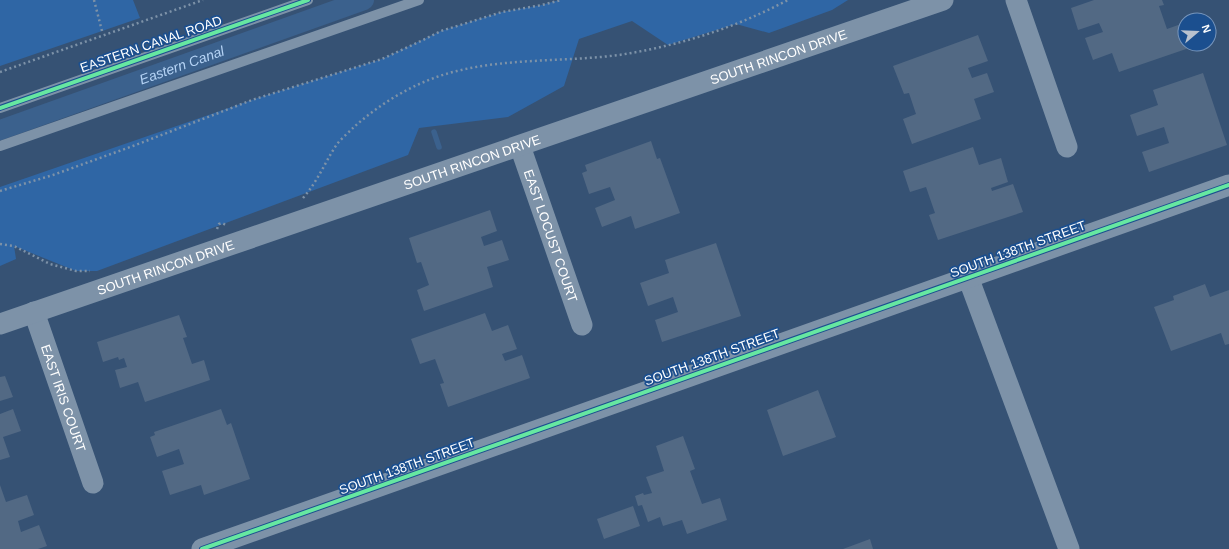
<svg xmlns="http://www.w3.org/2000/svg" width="1229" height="549" font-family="Arial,sans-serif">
<rect width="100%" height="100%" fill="#365274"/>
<path fill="#2f66a5" d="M0 0H133L140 18 0 66Z
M559 0H848L832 10 769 33 736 24 668 45 632 21 579 39 564 86 508 117 419 128 408 155 97 271H76L14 246 16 259 0 266V187L252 100 382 59 441 31 502 12 542 5Z"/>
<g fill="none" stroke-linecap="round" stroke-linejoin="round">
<path stroke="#3b618d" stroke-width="5.5" d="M434 132 439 147"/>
<path stroke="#3b618d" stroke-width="20" id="s1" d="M0 130 364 0"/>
</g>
<path fill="#526984" d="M1094 0H1162L1164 5 1159 6 1167 29 1181 24 1185 37V44H1188L1189 48 1119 72 1112 53 1093 60 1085 38 1103 32 1099 23 1078 30 1071 8Z
M978 35 988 61 968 68 972 78 987 73 994 92 974 99 981 119 912 144 903 119 916 114 909 93 904 94 893 66Z
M1203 73 1227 145 1149 172 1142 152 1169 143 1164 127 1137 136 1130 115 1158 105 1153 90Z
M651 141 657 159 660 158 680 213 635 229 631 216 602 227 595 208 615 200 610 187 589 194 582 173 587 171 585 165Z
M973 147 979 165 1001 158 1008 182 991 188 992 191 1013 184 1023 212 938 240 929 215 935 213 926 187 910 192 903 171Z
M490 210 497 231 481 237 484 246 502 240 509 260 487 267 493 287 424 311 417 290 429 285 421 262 417 263 409 238Z
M716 243 741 316 662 342 655 320 678 312 673 297 648 306 640 283 669 273 665 260Z
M1205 284 1210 297 1229 290V344L1225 345 1221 333 1171 351 1154 307 1174 300 1173 296Z
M485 313 492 331 508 325 517 349 502 354 505 361 522 355 530 378 448 407 440 384 444 383 435 359 420 364 411 339Z
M179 315 187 337 183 338 192 364 204 360 210 380 145 402 138 382 120 388 115 370 127 367 124 358 119 360 118 357 103 362 97 342Z
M5 376 13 397 0 401V377Z
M818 390 836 437 783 456 767 410Z
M13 409 21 431 3 437 10 457 0 460V414Z
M221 409 227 425 231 423 250 479 204 495 201 485 170 495 162 471 184 464 179 449 157 457 150 437 155 435 154 432Z
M683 436 695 469 690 471 702 504 720 498 727 520 687 534 682 520 663 526 660 517 648 522 642 505 638 506 635 496 643 493 644 495 652 493 646 477 664 471 656 446Z
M0 485 6 502 27 495 34 515 18 521 21 532 39 525 47 546 38 549H0Z
M633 506 640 526 604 539 597 519Z
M870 539 873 549H843Z"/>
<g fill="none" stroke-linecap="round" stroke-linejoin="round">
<path stroke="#7d92a8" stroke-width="2.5" stroke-dasharray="2 3" stroke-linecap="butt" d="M94 0 102 31
M0 72 203 0
M0 191 53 175 133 146 252 100 382 59 421 41 441 31 502 12 542 5 561 0
M303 198C318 181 325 162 337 144 342 138 349 132 354 127 383 101 419 80 457 71 509 58 565 62 619 55 678 46 735 28 788 0
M217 229 219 224 222 223 226 225
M0 244 14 246 50 264 76 271H90"/>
<path stroke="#7d92a8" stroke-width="10" d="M0 108 308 0
M0 146 419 0"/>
<g stroke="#7d92a8" stroke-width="21">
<path d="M1016 0 1067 147"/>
<path id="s2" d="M520 146 582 325"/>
<path d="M968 277 1069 549"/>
<path id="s3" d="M34 312 93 483"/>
<path id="s4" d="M0 324 943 0"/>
<path d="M202 549 1229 185"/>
</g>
<defs>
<path id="cycleway" d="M0 108 308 0
M202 549 1229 185"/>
</defs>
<use href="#cycleway" stroke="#1b4f8f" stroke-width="6"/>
<use href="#cycleway" stroke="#66e7a1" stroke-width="4"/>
</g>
<g text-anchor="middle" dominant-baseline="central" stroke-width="3.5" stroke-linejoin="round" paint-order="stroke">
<g font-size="13" fill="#fff" stroke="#1b4f8f">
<text transform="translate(151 44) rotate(-19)">EASTERN CANAL ROAD</text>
<text stroke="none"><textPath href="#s4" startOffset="823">SOUTH RINCON DRIVE</textPath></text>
<text stroke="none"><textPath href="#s4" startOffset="499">SOUTH RINCON DRIVE</textPath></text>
<text stroke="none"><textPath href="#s2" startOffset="95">EAST LOCUST COURT</textPath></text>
<text transform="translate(1018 249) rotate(-20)">SOUTH 138TH STREET</text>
<text stroke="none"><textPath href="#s4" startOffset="175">SOUTH RINCON DRIVE</textPath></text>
<text transform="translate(712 357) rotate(-20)">SOUTH 138TH STREET</text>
<text stroke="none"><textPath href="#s3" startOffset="91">EAST IRIS COURT</textPath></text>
<text transform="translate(407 466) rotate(-20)">SOUTH 138TH STREET</text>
</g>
<g font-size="14" font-style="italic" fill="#b5d3f5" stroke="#1b4f8f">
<text stroke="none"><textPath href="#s1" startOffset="193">Eastern Canal</textPath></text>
</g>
</g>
<g transform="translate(1197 32) rotate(71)"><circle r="19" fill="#1b4f8f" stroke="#7695bc"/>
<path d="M0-3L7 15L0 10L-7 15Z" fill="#b9c2ce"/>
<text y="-6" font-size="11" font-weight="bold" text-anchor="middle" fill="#ffffff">N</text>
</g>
</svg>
